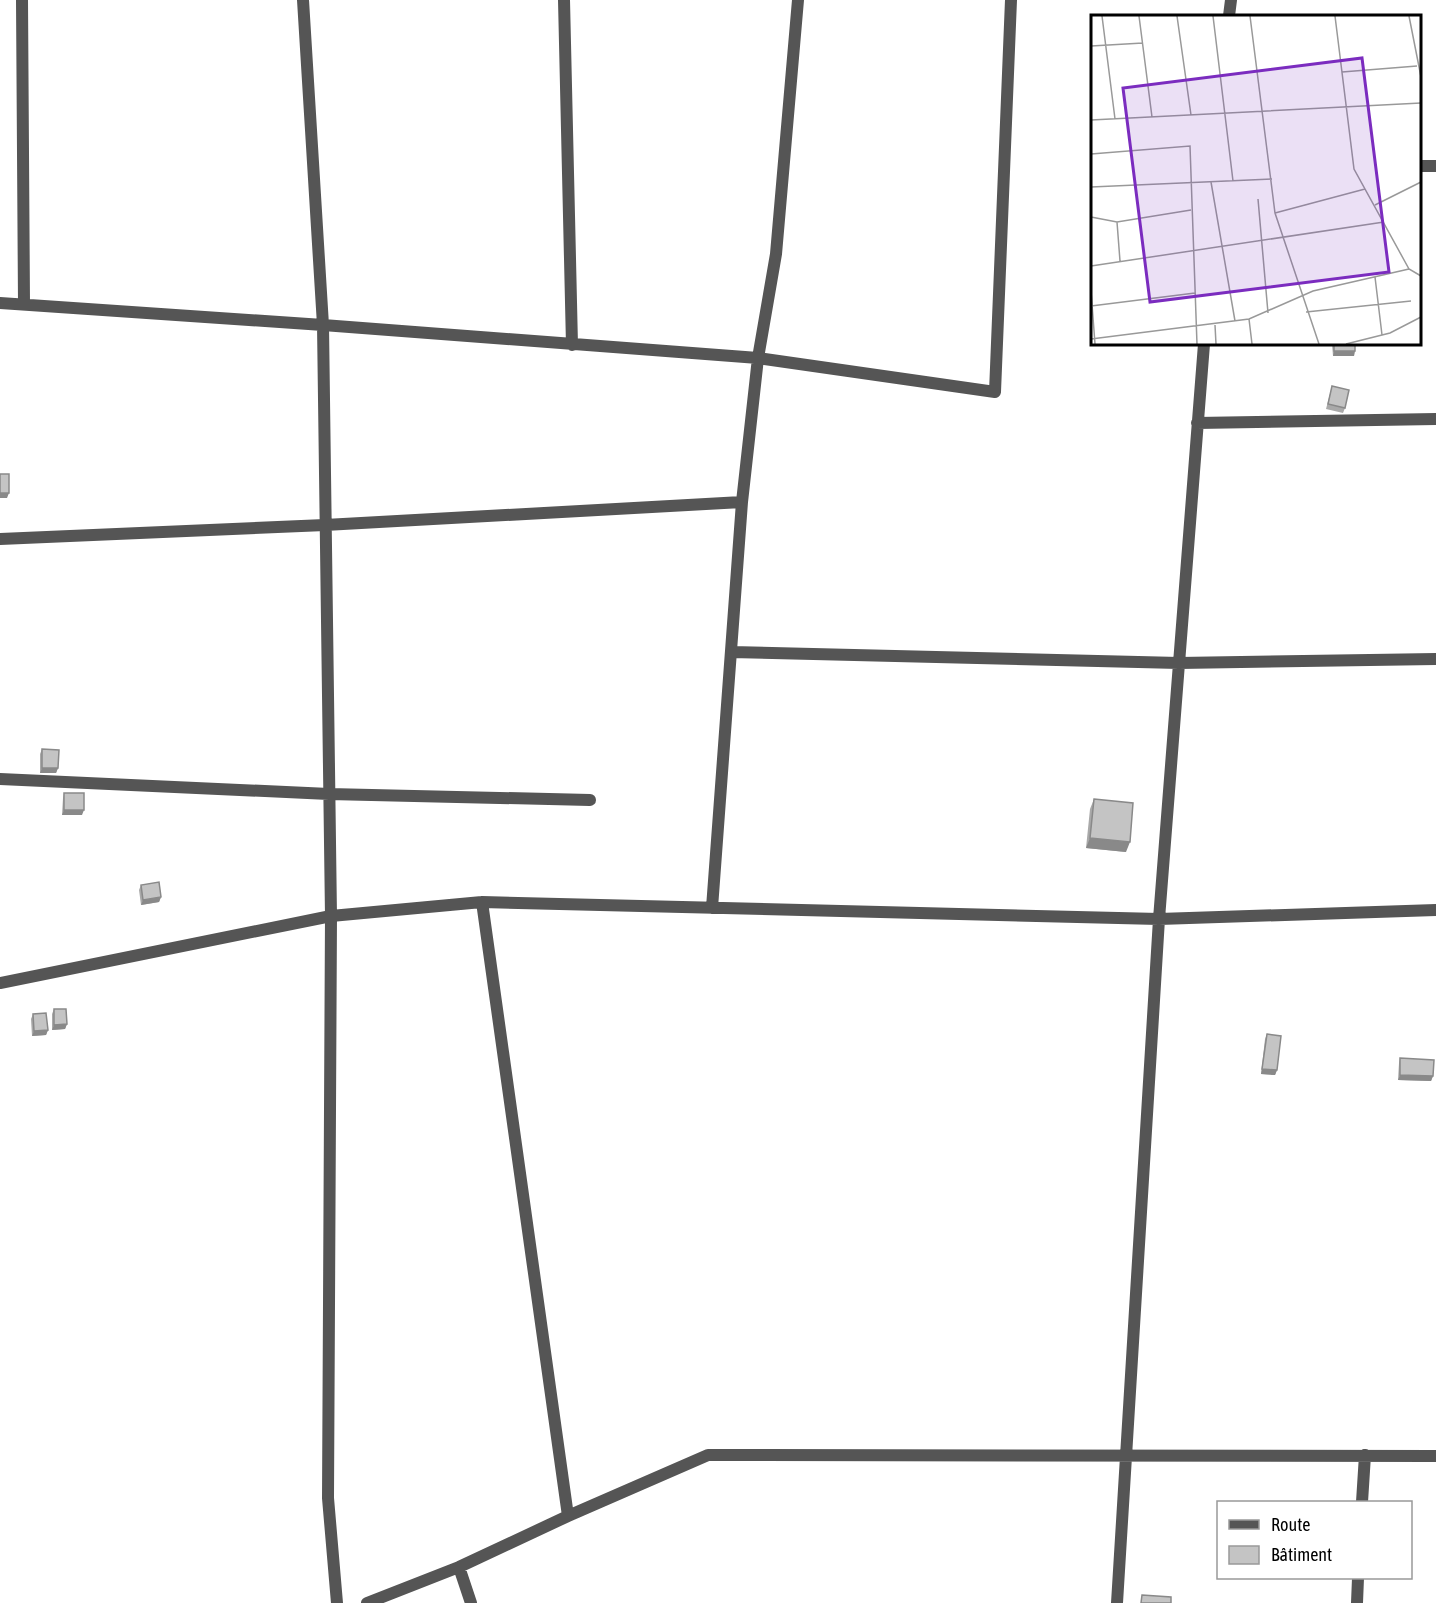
<svg xmlns="http://www.w3.org/2000/svg" width="1436" height="1603" font-family="'Asap Condensed',sans-serif">
<rect width="100%" height="100%" fill="#fff"/>
<g fill="none" stroke-linecap="round" stroke-linejoin="round">
<path stroke="#555" stroke-width="12" d="M22 0 24 304
M303 0 323 325 331 916 328 1498 337 1603
M564 0 572 345
M1229 16 1231 0
M1420 166H1436
M0 303 323 325 758 358 995 392 1011 0
M1197 423 1436 419
M0 539 325 525 742 502
M731 652 1179 663 1436 659
M0 779 329 794 590 800
M482 902 568 1516
M712 908 742 502 758 358 776 254 798 0
M0 983 331 916 482 902 1159 919 1436 910
M1362 1502 1365 1455
M459 1567 471 1603
M367 1603 459 1567 568 1516 708 1455 1436 1456
M1117 1603 1159 919 1204 344
M1357 1603 1358 1578"/>
</g>
<path fill="#a9a9a9" d="M1332 344H1355L1354 356H1333Z
M1332 386 1345 408 1343 413 1326 409Z
M42 749 58 768 56 773H40V754Z
M64 793 82 815H62L63 798Z
M1094 799 1126 852 1086 848 1090 809Z
M141 885 161 897 159 902 141 905 139 890Z
M54 1009 67 1024 65 1029 52 1030V1014Z
M33 1014 48 1030 46 1035 32 1036 31 1019Z
M1267 1034 1277 1070 1275 1075 1261 1074 1265 1039Z
M1400 1058 1433 1076 1431 1081 1398 1080 1399 1063Z"/>
<path fill="#898989" d="M1334 351H1355L1354 356H1333Z
M0 493H9L7 498H0Z
M42 768H58L56 773H40Z
M64 810H84L82 815H62Z
M1090 838 1130 842 1126 852 1086 848Z
M161 897 159 902 141 905 143 900Z
M67 1024 65 1029 52 1030 54 1025Z
M48 1030 46 1035 32 1036 34 1031Z
M1262 1069 1277 1070 1275 1075 1261 1074Z
M1400 1075 1433 1076 1431 1081 1398 1080Z"/>
<path fill="#c4c4c4" stroke="#898989" stroke-width="1.5" d="M1334 344H1355V351H1334Z
M1332 386 1349 390 1345 408 1328 404Z
M0 474H9V493H0Z
M42 749 59 750 58 768H42Z
M64 793H84V810H64Z
M1094 799 1133 803 1130 842 1090 838Z
M159 882 161 897 143 900 141 885Z
M54 1009H66L67 1024 54 1025Z
M46 1013 48 1030 34 1031 33 1014Z
M1267 1034 1281 1036 1277 1070 1262 1069Z
M1400 1058 1434 1060 1433 1076 1400 1075Z
M1142 1595 1171 1597V1603H1141Z"/>
<g transform="translate(1091 15)">
<rect width="330" height="330" fill="#fff"/>
<path fill="none" stroke="#999" stroke-width="1.5" d="M11 1 24 104M48 1 61 102M86 1 100 100M122 1 142 166M159 1 184 198 228 329M244 1 263 154 318 254 330 261M318 1 330 62M0 31 52 28M251 57 326 51M0 105 330 88M0 139 99 131 106 329M120 167 144 306M0 172 181 164M167 184 177 298M284 190 330 167M184 198 274 174M0 202 26 207 100 195M26 207 29 246M0 251 293 207M284 262 291 320M0 276 4 329M0 291 104 278M215 297 320 286M158 304 161 329M124 310 125 329M0 324 158 304 222 276 318 254M255 329 299 318 330 302"/>
<path fill="#7b2cbf" fill-opacity="0.15" stroke="#7b2cbf" stroke-width="3" d="M271 43 298 257 59 287 32 73Z"/>
<rect width="330" height="330" fill="none" stroke="#000" stroke-width="3"/>
</g>
<rect x="1217" y="1501" width="195" height="78" fill="#ffffff" stroke="#999999" stroke-width="1.5"/>
<rect x="1229" y="1520" width="30" height="9" fill="#555555" stroke="#999999" stroke-width="1.5"/>
<text x="1271" y="1531" font-size="18" fill="#000000">Route</text>
<rect x="1229" y="1546" width="30" height="18" fill="#c4c4c4" stroke="#999999" stroke-width="1.5"/>
<text x="1271" y="1561" font-size="18" fill="#000000">Bâtiment</text>
</svg>
